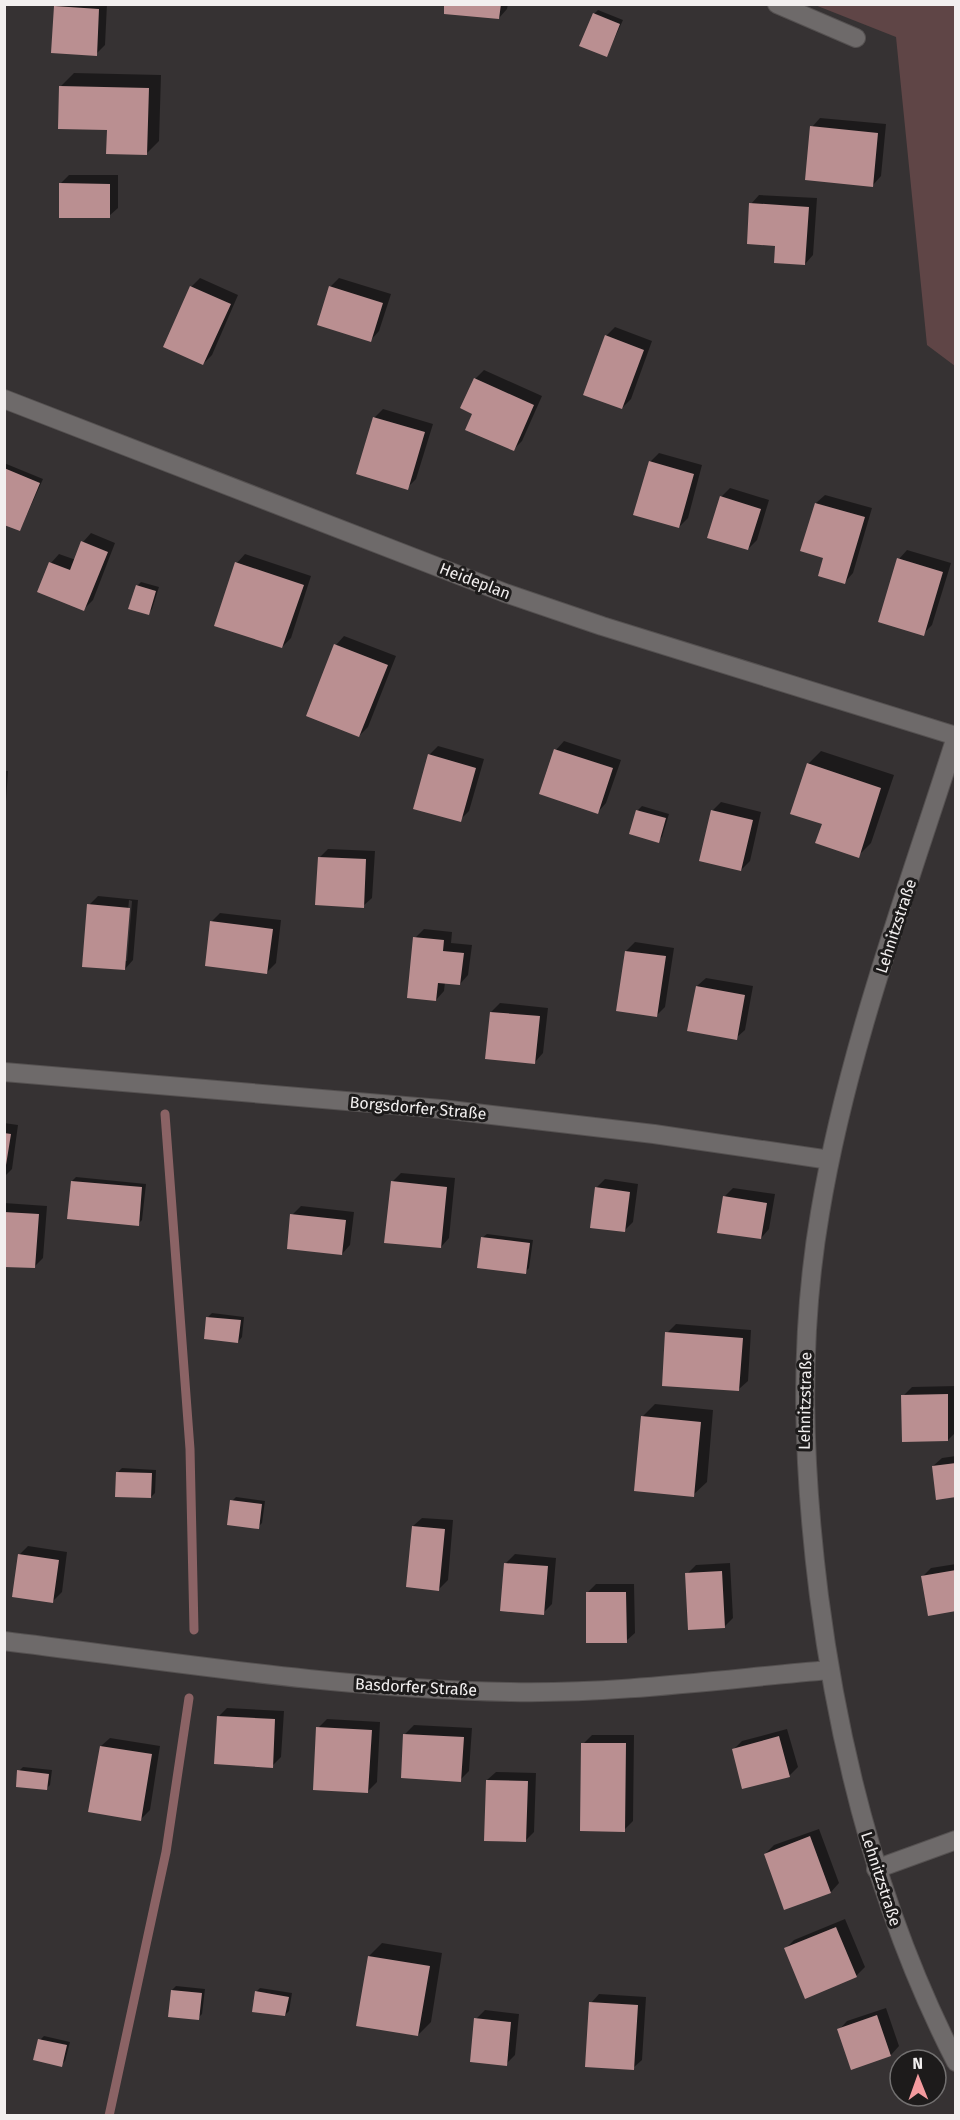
<svg xmlns="http://www.w3.org/2000/svg" width="960" height="2120" font-family="'Fira Sans',sans-serif">
<rect width="100%" height="100%" fill="#363233"/>
<path fill="#5f4546" d="M815 5H955V366L927 345 896 37Z"/>
<path fill="#0007" fill-rule="evenodd" d="M58 4H107L105 45 96 54 56 6Z
M446 4H508L507 9 499 18Z
M598 10 623 20 607 55 594 14Z
M74 73 161 75 159 141 146 154 108 129 61 86Z
M820 118 886 124 881 176 873 185 812 127Z
M69 175H118V208L109 216 60 184Z
M759 195 817 198 813 255 805 264 776 244 751 204Z
M200 278 238 295 212 355 203 364 191 287Z
M339 278 391 294 379 331 371 340 330 287Z
M615 327 652 341 631 399 622 408 606 336Z
M484 370 542 396 522 441 513 450 474 413 475 379Z
M383 409 433 424 416 479 407 488 374 418Z
M659 453 702 465 688 518 679 527 650 462Z
M4 463 43 479 20 530 4 523Z
M730 488 769 500 757 540 748 549 721 497Z
M825 495 872 508 853 573 845 582 825 557 816 503Z
M91 533 115 543 93 600 84 609 51 563 59 554 76 560 83 542Z
M907 550 951 563 932 625 923 634 899 559Z
M245 554 311 576 291 638 282 647 237 563Z
M141 582 159 587 152 609 148 614 137 586Z
M344 636 396 656 368 727 359 736 308 715 336 645Z
M564 741 621 760 606 803 598 812 556 750Z
M438 746 484 759 469 811 460 820 429 755Z
M821 751 894 775 871 843 858 856 824 823 808 764Z
M4 771H8L4 832Z
M721 802 761 812 750 861 741 870 712 811Z
M642 806 669 814 662 837 658 841 638 810Z
M328 849 375 851 372 898 363 906 319 858Z
M98 896 138 900 133 960 125 969 89 905ZM129 900 132 901 127 961H124Z
M220 913 281 920 276 963 267 972 211 922Z
M424 929 452 932 451 943 472 945 468 975 460 984 445 982 444 991 436 1000 415 938Z
M635 942 674 948 665 1007 657 1015 626 951Z
M706 978 753 986 745 1030 736 1038 697 986Z
M500 1003 548 1008 543 1053 535 1062 491 1012Z
M4 1123 18 1125 12 1169 4 1177Z
M401 1173 455 1178 449 1238 441 1247 392 1182Z
M76 1177 146 1184 142 1220 138 1224 72 1181Z
M605 1179 638 1184 633 1222 624 1231 596 1188Z
M733 1188 775 1194 769 1229 761 1238 725 1196Z
M4 1203 47 1206 43 1258 34 1267 4 1265Z
M301 1206 354 1212 350 1245 342 1254 292 1215Z
M487 1234 533 1240 529 1268 525 1272 482 1238Z
M212 1313 244 1317 242 1337 238 1342 208 1317Z
M676 1324 751 1330 748 1381 739 1389 667 1333Z
M956 1386V1432L948 1440 903 1396 912 1387Z
M655 1404 713 1410 707 1482 693 1495 642 1417Z
M956 1456V1496L933 1466 942 1458Z
M122 1468 156 1470 155 1493 151 1497 118 1472Z
M236 1497 265 1501 262 1523 258 1527 232 1501Z
M422 1518 453 1520 448 1580 439 1589 413 1526Z
M28 1546 67 1552 62 1592 53 1601 19 1555Z
M515 1554 556 1558 552 1604 543 1613 506 1563Z
M730 1563 733 1618 724 1627 687 1574 696 1565Z
M956 1564V1609L922 1577 931 1568Z
M596 1584H634L635 1633 626 1641 587 1593Z
M227 1708 284 1711 281 1757 272 1766 218 1717Z
M327 1719 380 1722 377 1782 368 1791 318 1728Z
M414 1725 472 1728 469 1771 460 1780 405 1734Z
M787 1729 798 1767 789 1776 734 1749 742 1741Z
M592 1735H634L633 1821 624 1830 583 1744Z
M110 1738 160 1746 150 1810 141 1819 101 1746Z
M23 1767 52 1770 50 1785 46 1789 19 1771Z
M496 1772 536 1773 534 1832 525 1841 487 1780Z
M819 1829 839 1883 831 1892 785 1908 765 1854 774 1845Z
M845 1919 865 1967 856 1976 785 1949 794 1940Z
M382 1943 442 1953 431 2022 418 2035 369 1956Z
M176 1986 205 1989 202 2014 198 2018 172 1990Z
M260 1988 292 1993 289 2011 285 2015 256 1992Z
M599 1994 646 1997 642 2060 633 2068 591 2003Z
M886 2008 899 2046 891 2055 852 2068 839 2030 847 2021Z
M485 2010 519 2014 515 2055 506 2064 476 2019Z
M44 2036 70 2042 65 2061 61 2065 40 2040Z"/>
<g fill="none" stroke-linecap="round" stroke-linejoin="round">
<path stroke="#8b6365" stroke-width="9" d="M165 1114 190 1449 194 1630
M109 2116 166 1852 189 1698"/>
</g>
<path fill="#ba8f91" d="M444 4H501L499 19 444 14Z
M54 6 99 9 97 56 51 53Z
M593 13 620 24 607 57 579 46Z
M59 86 149 88 147 155 106 154 107 130 58 129Z
M810 126 878 133 873 187 805 180Z
M59 183 110 184V218H59Z
M749 203 809 207 805 265 774 263 775 246 747 244Z
M190 286 231 304 203 365 163 347Z
M329 286 383 303 371 342 317 325Z
M605 335 644 350 622 409 583 395Z
M474 378 534 405 514 451 465 430 472 414 460 408Z
M373 417 425 432 408 490 356 474Z
M649 461 694 474 679 528 633 515Z
M4 468 40 483 20 531 4 525Z
M720 496 761 509 748 550 707 538Z
M815 503 865 517 845 584 818 576 823 558 800 551Z
M81 541 108 552 84 611 37 592 49 562 70 570Z
M897 558 943 572 924 636 878 622Z
M235 562 304 585 282 648 214 626Z
M136 585 156 591 149 615 128 609Z
M334 644 388 665 359 737 306 716Z
M554 749 613 768 598 814 539 794Z
M428 754 476 768 461 822 413 809Z
M807 763 881 788 859 858 815 843 822 824 790 814Z
M636 810 666 818 659 843 629 834Z
M711 810 753 820 741 871 699 861Z
M318 857 366 859 364 908 315 905Z
M87 904 130 908 125 970 82 967Z
M210 921 273 929 267 974 205 966Z
M413 937 444 940 443 951 464 953 460 985 438 983 436 1001 407 998Z
M625 951 666 956 657 1017 616 1011Z
M696 986 745 995 737 1040 687 1031Z
M490 1012 540 1016 535 1064 485 1059Z
M4 1133 11 1134 6 1165H4Z
M71 1181 142 1187 139 1226 67 1219Z
M391 1181 447 1187 441 1248 384 1243Z
M595 1187 630 1192 625 1232 590 1228Z
M723 1196 767 1203 761 1239 717 1233Z
M4 1212 39 1214 35 1268 4 1267Z
M290 1214 346 1220 342 1255 287 1249Z
M481 1237 530 1243 526 1274 477 1268Z
M206 1317 241 1320 238 1343 204 1339Z
M665 1332 743 1338 739 1391 662 1386Z
M948 1394V1441L902 1442 901 1395Z
M641 1416 701 1422 694 1497 634 1491Z
M956 1463V1497L936 1500 932 1466Z
M116 1472 152 1473 151 1498 115 1497Z
M230 1500 262 1504 259 1529 227 1525Z
M412 1526 445 1529 439 1591 406 1587Z
M18 1554 59 1560 53 1603 12 1597Z
M504 1563 548 1566 544 1615 500 1611Z
M956 1570V1611L928 1616 921 1576Z
M722 1571 725 1628 688 1630 685 1573Z
M586 1592H626L627 1643H586Z
M217 1716 275 1719 273 1768 214 1764Z
M316 1727 372 1730 368 1793 313 1790Z
M403 1734 464 1737 461 1782 401 1778Z
M779 1736 790 1777 742 1789 732 1749Z
M581 1743H626L625 1832 580 1831Z
M100 1746 152 1754 141 1821 88 1812Z
M17 1770 49 1774 47 1790 16 1787Z
M486 1780 528 1781 526 1842 484 1841Z
M810 1836 831 1893 784 1910 764 1854Z
M836 1927 857 1977 805 1999 784 1948Z
M368 1956 430 1966 418 2036 356 2026Z
M171 1990 202 1993 199 2020 168 2017Z
M255 1991 289 1997 285 2016 252 2012Z
M589 2002 638 2005 634 2070 585 2067Z
M877 2015 891 2056 851 2070 837 2029Z
M474 2018 511 2022 507 2066 470 2062Z
M38 2039 67 2045 62 2067 33 2060Z"/>
<g fill="none" stroke-linecap="round" stroke-linejoin="round">
<defs>
<path id="service" d="M876 1869 956 1840"/>
<path id="minor" d="M777 4 856 38
M4 399 505 593 602 626 956 736
M956 737C906 894 847 1051 820 1213 798 1341 803 1468 819 1596 840 1758 881 1916 956 2062
M4 1072 441 1109 654 1134 830 1160
M4 1641C173 1662 341 1689 511 1692 617 1694 724 1679 829 1670"/>
</defs>
<use href="#service" stroke="#555151" stroke-width="20"/>
<use href="#minor" stroke="#555151" stroke-width="20"/>
<use href="#service" stroke="#6e6a6a" stroke-width="18"/>
<use href="#minor" stroke="#6e6a6a" stroke-width="18"/>
</g>
<g text-anchor="middle" dominant-baseline="central" stroke-width="6" stroke-linejoin="round" paint-order="stroke">
<g font-size="16" fill="#f2efef" stroke="#1d1b1b">
<text transform="translate(475 581) rotate(21)">Heideplan</text>
<text transform="translate(896 926) rotate(-72)">Lehnitzstraße</text>
<text transform="translate(418 1108) rotate(5)">Borgsdorfer Straße</text>
<text transform="translate(805 1401) rotate(-89)">Lehnitzstraße</text>
<text transform="translate(416 1687) rotate(3)">Basdorfer Straße</text>
<text transform="translate(881 1879) rotate(72)">Lehnitzstraße</text>
</g>
</g>
<rect width="960" height="2120" fill="none" stroke="#f2efef" stroke-width="12"/>
<g transform="translate(918 2078) rotate(359)"><circle r="28" fill="#1d1b1b" stroke="#727070" stroke-width="1.5"/>
<path d="M0-4.5L10 22L0 15L-10 22Z" fill="#f49b9f"/>
<text y="-9" font-size="16" font-weight="bold" text-anchor="middle" fill="#f2efef">N</text>
</g>
</svg>
